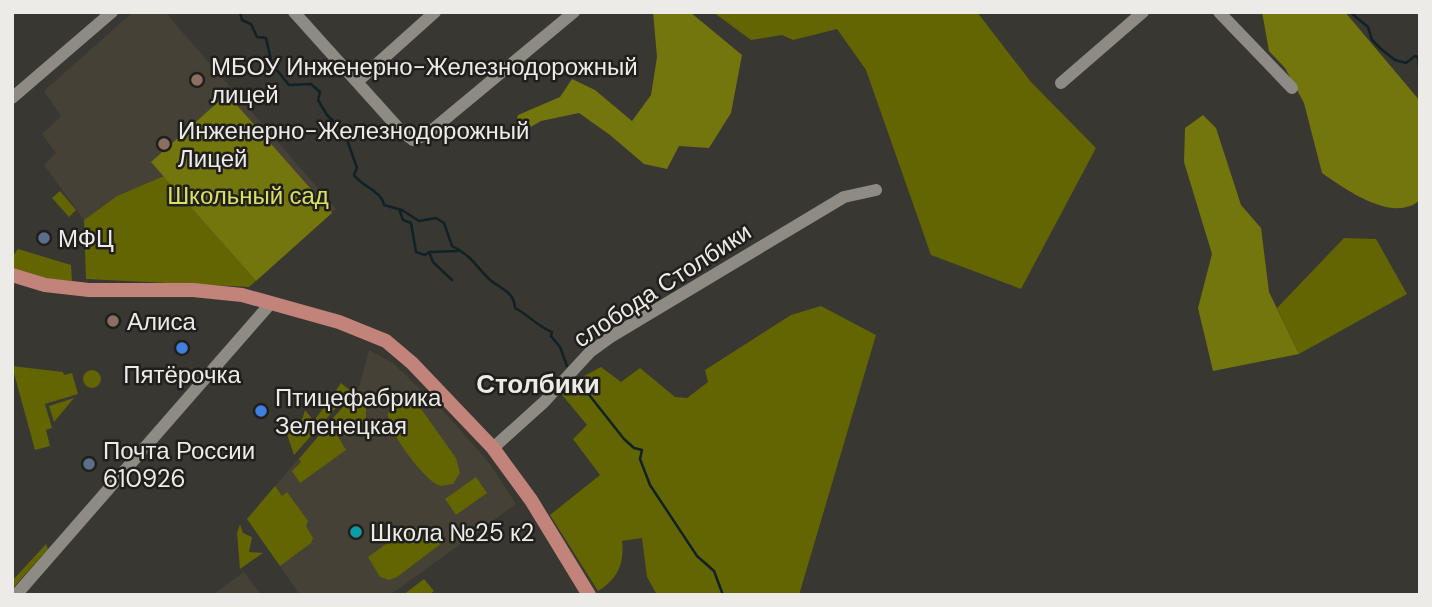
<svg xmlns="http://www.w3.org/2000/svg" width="1432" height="607" font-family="'DM Sans',sans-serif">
<rect width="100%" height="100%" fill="#393732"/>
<path fill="#464136" d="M133 12H165L336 209 256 281 164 177 117 196 84 220 44 165 56 153 42 134 61 116 44 91Z
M369 350 393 363 447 415 490 464 516 504 390 595H300L247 519 359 388Z
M244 572 261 595H212Z"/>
<path fill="#626500" d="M713 12H977L1031 82 1096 148 1021 289 931 255 866 70 837 29 793 40 782 35 751 40Z
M164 176 256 281 249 287 86 279 84 220 117 196Z
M60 191 76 210 69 217 52 198Z
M1344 238 1376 239 1407 294 1299 354 1277 308Z
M18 249 71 265 72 281 49 279 12 269V257Z
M821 306 876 335 799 595H657L647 577 642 538 622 541C625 563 617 580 598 591L550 515 600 475 573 439 587 425 558 390 601 367 621 382 640 368 675 397 687 398 708 382 705 370 791 315Z
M12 366 63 372 64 375 72 373 78 394 45 404 52 428 46 430 50 446 35 450Z
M83 379a9 9 0 1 1 18 0a9 9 0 1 1-18 0Z
M341 383 351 391 294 455 285 428 287 426 295 431 301 423 305 410 314 421Z
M359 396 366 405V420L345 436 333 418 352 397Z
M74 398 54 422 49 406Z
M401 400 419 406 456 458 460 473 453 484 441 486C425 482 387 430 388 414L394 403Z
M330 423 346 450 300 483 292 471 301 462 299 459Z
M476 477 487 493 456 515 445 499Z
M275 486 282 496 287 492 308 521 306 526 313 538 311 543 280 566 247 519Z
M240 524 243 533 252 537 249 552 263 553 240 569 237 533Z
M411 526 441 536 442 543 397 577 389 580 380 577 368 557Z
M46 544 48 549 12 589V581Z
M424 579 434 591 429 595H403Z"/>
<path fill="#73750d" d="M653 12H690L742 55 731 113 709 148 679 146 667 169 644 164 610 135 579 113 541 121 527 129 519 127 516 122 518 115 560 97 572 79 595 90 632 121 651 95 657 57Z
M1262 12H1345L1420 101V200C1393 224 1345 189 1322 173L1304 103 1285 68 1269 51Z
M227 94 332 213 256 281 151 162Z
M1203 115 1216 128 1241 205 1261 228 1269 292 1299 354 1213 371 1198 308 1212 254 1184 162 1185 128Z"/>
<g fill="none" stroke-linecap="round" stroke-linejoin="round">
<path stroke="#112125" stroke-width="2.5" d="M240 12 242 20 251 24 257 37 266 38 272 64 289 85 311 84 320 92 318 100 327 115 344 131 357 168 354 175C362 187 381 190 384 205L402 210 419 221 436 218 444 223 452 246C473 257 473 263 488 278 499 289 514 290 515 308 529 315 538 327 552 332L551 336 560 347 567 366
M1350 12 1368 27 1372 40 1381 49 1395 60 1406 63 1415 56 1418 57 1420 74
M399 209 403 220 411 223 416 252 425 255 429 252 433 262 452 280
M430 252 458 251
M575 377 624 439 634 448 642 450 640 459 650 485 697 556 714 571 723 595"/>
<path stroke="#8d8b84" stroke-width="12" d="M294 12 401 131 413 140 426 135 574 12
M1219 12 1292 88
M358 81 435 12
M1061 83 1143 12
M12 98 112 12
M493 448 544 402 590 352 612 336 844 197 876 190
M16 595 271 303"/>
<path stroke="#c2837b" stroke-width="14" d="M12 275 45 285 89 290H193L242 295 339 322 386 341 412 363 493 448 531 500 589 595"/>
</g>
<g fill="#8d6e63" stroke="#201f1c" stroke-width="2.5">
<circle cx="197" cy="80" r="7"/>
<circle cx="164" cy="144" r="7"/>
<circle cx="113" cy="321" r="7"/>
</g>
<g fill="#5c6f8a" stroke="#201f1c" stroke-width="2.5">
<circle cx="44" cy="238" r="7"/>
<circle cx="89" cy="464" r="7"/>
</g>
<g fill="#3f7fe0" stroke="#201f1c" stroke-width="2.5">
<circle cx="182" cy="348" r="7"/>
<circle cx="261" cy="411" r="7"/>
</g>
<circle fill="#0f9aa8" stroke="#201f1c" stroke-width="2.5" cx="356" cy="532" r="7"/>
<g text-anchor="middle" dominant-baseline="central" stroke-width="5" stroke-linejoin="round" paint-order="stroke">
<g font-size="24" fill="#edebe8" stroke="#201f1c" text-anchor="start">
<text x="211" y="66">МБОУ Инженерно-Железнодорожный<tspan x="211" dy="28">лицей</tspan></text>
<text x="178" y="130">Инженерно-Железнодорожный<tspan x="178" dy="28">Лицей</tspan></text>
<text x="58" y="238">МФЦ</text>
<text x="127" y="321">Алиса</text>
<text x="182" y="374" text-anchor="middle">Пятёрочка</text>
<text x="275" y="397">Птицефабрика<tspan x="275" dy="28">Зеленецкая</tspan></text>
<text x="103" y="450">Почта России<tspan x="103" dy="28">610926</tspan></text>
<text x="370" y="532">Школа №25 к2</text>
</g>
<g font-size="24" fill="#dae065" stroke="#201f1c">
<text x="248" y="195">Школьный сад</text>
</g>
<g font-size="24" fill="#edebe8" stroke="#201f1c">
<text transform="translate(662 285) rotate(-33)">слобода Столбики</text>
</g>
<g font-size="26" font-weight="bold" fill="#edebe8" stroke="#201f1c">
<text x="538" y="384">Столбики</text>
</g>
</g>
<rect width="1432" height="607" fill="none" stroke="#edebe8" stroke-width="28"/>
</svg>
